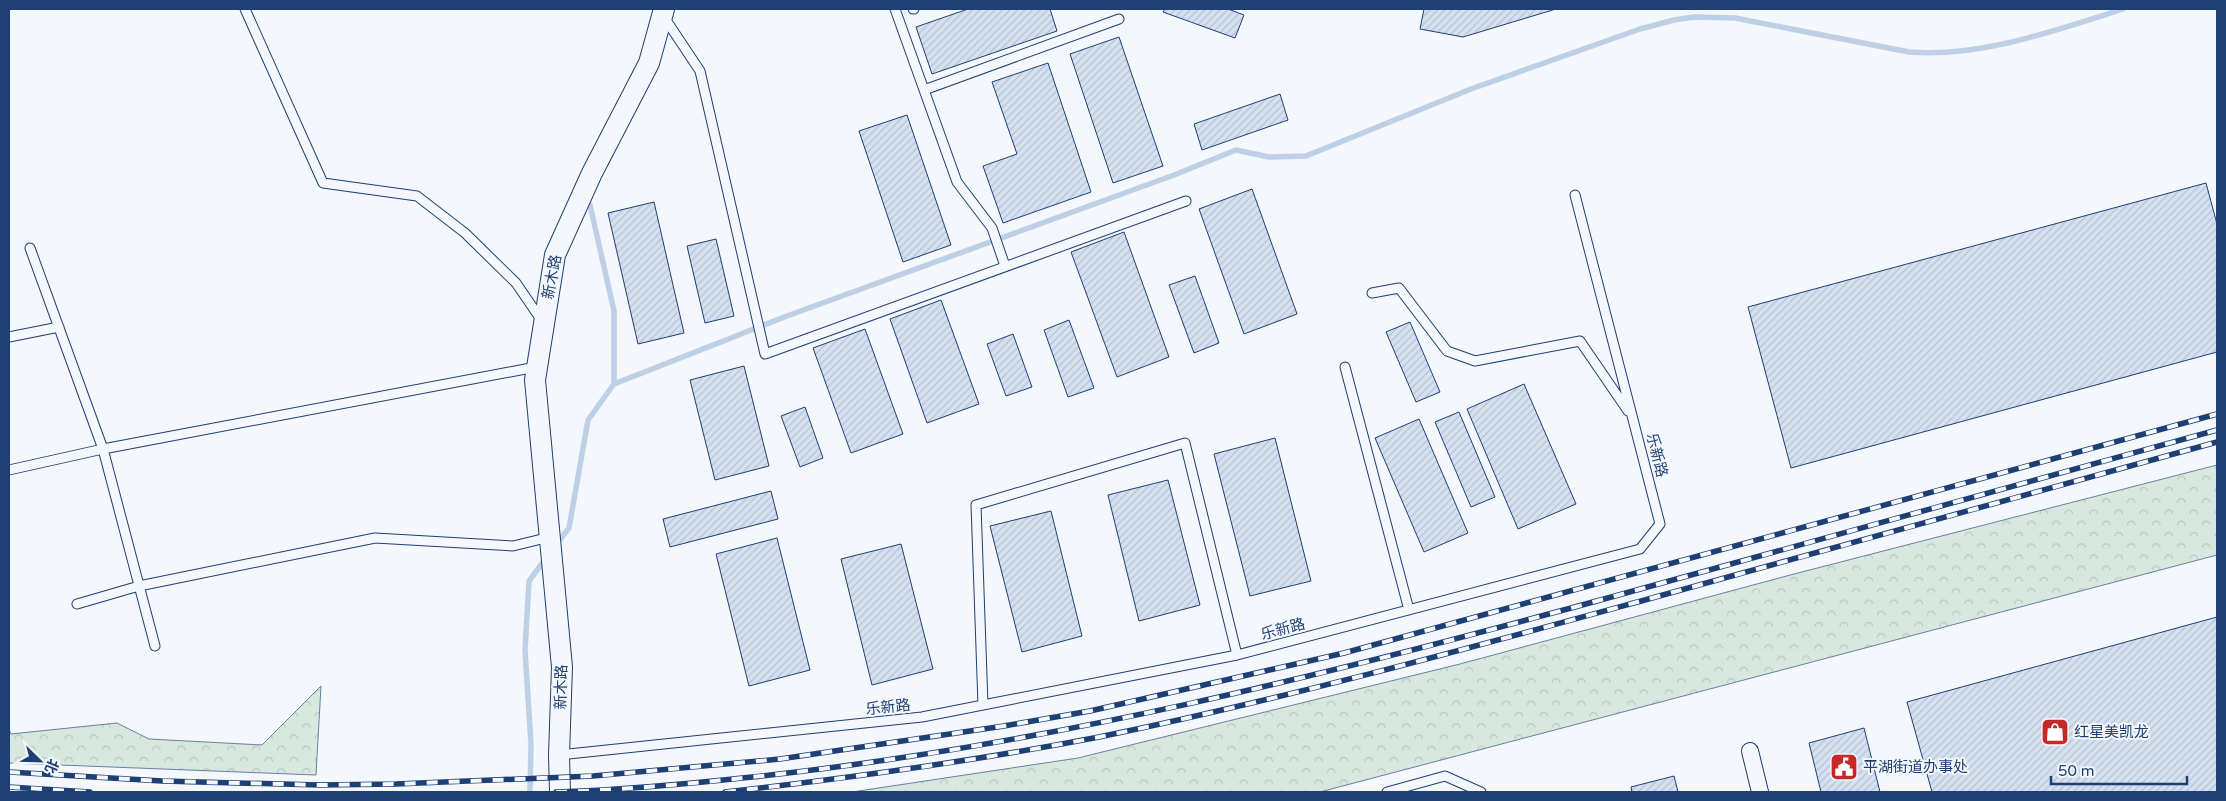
<svg xmlns="http://www.w3.org/2000/svg" width="2226" height="801" font-family="'Varela Round','Noto Sans SC',sans-serif">
<defs>
<pattern id="forest-crowns" width="20" height="18" patternUnits="userSpaceOnUse" patternTransform="scale(1.25)"><rect width="20" height="18" fill="#d7e8df"/><path d="M2 6a3 3 0 1 1 6 0M12 15a3 3 0 1 1 6 0" fill="none" stroke="#b8c8c3"/></pattern>
<pattern id="building-hatch" width="6" height="6" patternUnits="userSpaceOnUse" patternTransform="scale(1.25)"><rect width="6" height="6" fill="#d5e0f0"/><path d="M-1 1l2-2M0 6l6-6M5 7l2-2" fill="none" stroke="#b6c1d1"/></pattern>
</defs>
<rect width="100%" height="100%" fill="#f4f7fb"/>
<path fill="url(#forest-crowns)" stroke="#687fa3" d="M2217 465V555L1320 792H852L1078 758 1460 664 1794 574Z
M321 686 316 775 9 763V730L11 734 117 723 149 739 262 745Z"/>
<g fill="none" stroke-linecap="round" stroke-linejoin="round">
<path stroke="#bed0e5" stroke-width="5.5" d="M590 205 614 311V384
M555 546 569 528 588 420 614 384 787 316 1174 175 1236 150 1269 157 1306 156 1471 89 1640 29 1674 20 1694 17 1735 18 1909 52C1979 58 2057 30 2123 9
M530 792 531 744 525 650 529 581 547 557"/>
</g>
<path fill="url(#building-hatch)" stroke="#1d3f73" d="M968 9H1050L1057 31 932 74 916 27Z
M1165 9H1228L1244 15 1235 38 1163 12Z
M1424 9H1556L1463 37 1420 29Z
M1119 37 1163 166 1113 183 1070 54Z
M1048 63 1091 192 1003 223 983 166 1017 154 992 82Z
M1280 94 1288 120 1202 150 1194 124Z
M907 115 951 245 903 262 859 131Z
M2206 183 2217 224V352L1791 468 1748 307Z
M1252 189 1297 314 1244 334 1199 209Z
M654 202 684 333 638 344 608 213Z
M1124 232 1169 357 1117 377 1071 252Z
M716 239 734 316 705 323 687 246Z
M1195 276 1219 343 1194 353 1169 285Z
M941 300 979 404 927 423 890 319Z
M1069 320 1094 388 1068 397 1044 330Z
M1410 322 1440 392 1416 402 1386 332Z
M865 329 903 434 851 453 813 348Z
M1013 334 1032 387 1006 396 987 344Z
M744 366 769 466 715 480 690 380Z
M1524 384 1576 504 1518 529 1467 409Z
M805 407 823 458 800 467 781 416Z
M1459 412 1495 497 1471 507 1435 422Z
M1419 419 1468 533 1424 552 1375 438Z
M1275 438 1311 581 1250 596 1214 454Z
M1168 480 1200 605 1139 621 1108 495Z
M771 491 778 519 670 547 663 519Z
M1051 511 1082 636 1022 652 990 526Z
M777 538 810 670 749 686 716 554Z
M901 544 933 669 872 685 841 559Z
M2217 617V792H1932L1907 702Z
M1864 728 1880 792H1821L1809 743Z
M1674 776 1678 792H1632L1631 787Z"/>
<g fill="none" stroke-linecap="round" stroke-linejoin="round">
<defs>
<path id="service" d="M245 9 323 183 417 196 465 233 516 283 542 321
M895 9 957 182 992 228 1005 266
M913 9H914
M664 17 700 71 765 354 1186 201
M924 90 1119 19
M30 248 103 449 155 646
M1372 293 1399 288 1447 351 1475 361 1580 341 1628 411
M9 337 59 327
M1345 367 1409 610
M9 470 103 449 536 367
M77 604 139 586 375 538 513 546 550 537
M983 705 976 505 1185 443 1237 655
M559 755 922 717 1237 655 1640 549 1660 524 1575 195
M1387 792 1445 776 1481 792"/>
<path id="minor" d="M1750 751 1760 792"/>
<path id="tertiary" d="M560 792 559 755 562 667 535 380 555 255 592 173 649 63 664 9"/>
</defs>
<use href="#service" stroke="#1d3f73" stroke-width="11"/>
<use href="#minor" stroke="#1d3f73" stroke-width="18"/>
<use href="#tertiary" stroke="#1d3f73" stroke-width="22"/>
<use href="#service" stroke="#f4f7fb" stroke-width="9"/>
<use href="#minor" stroke="#f4f7fb" stroke-width="16"/>
<use href="#tertiary" stroke="#f4f7fb" stroke-width="20"/>
<defs>
<path id="rail" d="M9 772 162 781 320 785 396 784 593 776 780 759 1004 726 1090 711 1344 653 2217 414
M9 787 90 792
M556 792C622 790 687 784 752 777 1046 746 1331 674 1615 596 1815 541 2016 485 2217 430
M725 792C850 778 975 761 1099 737 1285 699 1469 648 1652 598 1841 546 2029 494 2217 442"/>
</defs>
<use href="#rail" stroke="#1d3f73" stroke-width="5.5"/>
<use href="#rail" stroke="#f4f7fb" stroke-width="4" stroke-dasharray="11" stroke-linecap="butt"/>
</g>
<defs>
<symbol id="shop-square" viewBox="-11 -11 22 22"><rect x="-9" y="-9" width="18" height="18" rx="4" fill="#c62828" stroke="#f4f7fb"/><path d="M-5-2.5h2.3a2.7 3.5 0 0 1 5.4 0H5L5.5 6h-11ZM-1.5-2.5h3a1.5 2.3 0 0 0-3 0Z" fill="#fff"/></symbol>
<symbol id="civic-square" viewBox="-11 -11 22 22"><rect x="-9" y="-9" width="18" height="18" rx="4" fill="#c62828" stroke="#f4f7fb"/><path d="M-.6-6.5H3V-4.5H.6V-3L4-1V1h2V6H-6V1h2V-1L-.6-3ZM-1.2 2.5V6h2.4V2.5Z" fill="#fff"/></symbol>
</defs>
<g fill-rule="evenodd">
<use href="#shop-square" x="2039" y="716" width="32" height="32"/>
<use href="#civic-square" x="1828" y="751" width="32" height="32"/>
</g>
<g text-anchor="middle" dominant-baseline="central" stroke-width="4" stroke-linejoin="round" paint-order="stroke">
<g font-size="15" fill="#1d3f73" stroke="#f4f7fb">
<text transform="translate(552 277) rotate(-79)">新木路</text>
<text transform="translate(1657 455) rotate(76)">乐新路</text>
<text transform="translate(1283 629) rotate(-15)">乐新路</text>
<text transform="translate(561 687) rotate(-89)">新木路</text>
<text transform="translate(888 707) rotate(-6)">乐新路</text>
</g>
<g font-size="15" fill="#1d3f73" stroke="#f4f7fb" text-anchor="start">
<text x="2074" y="732">红星美凯龙</text>
<text x="1863" y="767">平湖街道办事处</text>
</g>
</g>
<rect width="2226" height="801" fill="none" stroke="#1d3f73" stroke-width="20"/>
<g transform="translate(40 761) rotate(113)" stroke="#f4f7fb" stroke-width="4" paint-order="stroke">
<path d="M0-4L9 19L0 12L-9 19Z" fill="#1d3f73"/>
<text y="-8" font-size="14" font-weight="bold" text-anchor="middle" fill="#1d3f73">北</text>
</g>
<path d="M2051 776v8h136v-8" fill="none" stroke="#1d3f73" stroke-width="2.5"/>
<text x="2058" y="776" font-size="15" fill="#1d3f73" stroke="#f4f7fb" stroke-width="4" paint-order="stroke">50 m</text>
</svg>
